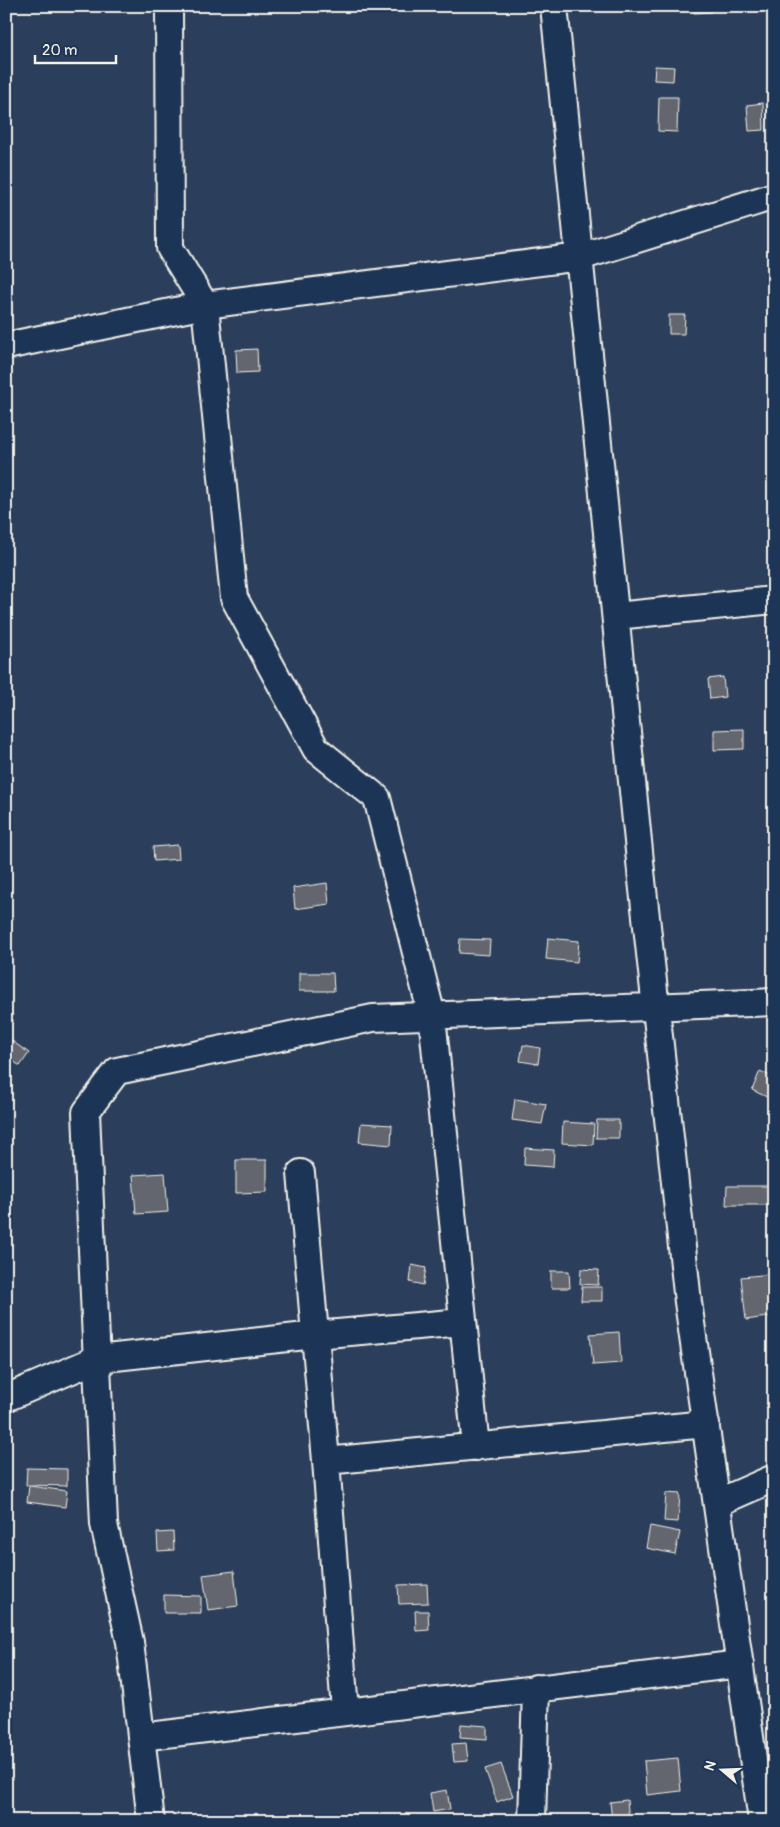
<svg xmlns="http://www.w3.org/2000/svg" width="780" height="1827" font-family="Pangolin,sans-serif">
<rect width="100%" height="100%" fill="#2b3f5c"/>
<filter id="ink" filterUnits="userSpaceOnUse"><feTurbulence type="fractalNoise" baseFrequency=".02" numOctaves="2"/><feDisplacementMap in="SourceGraphic" scale="10" xChannelSelector="R" yChannelSelector="G"/><feConvolveMatrix kernelMatrix="1 2 1 2 8 2 1 2 1" color-interpolation-filters="sRGB"/></filter>
<g filter="url(#ink)">
<path fill="#64666e" stroke="#f4f1e8" d="M694 6H710L711 12 694 13Z
M655 66 674 67 673 81 654 80Z
M659 97H678L677 132 658 131Z
M763 103 764 130 749 131 747 105Z
M669 315H685L684 334H669Z
M257 349 258 372 237 373 236 350Z
M723 677 725 697 710 699 708 679Z
M744 729V749L714 750V730Z
M178 845 179 859 154 861 153 847Z
M327 883 329 904 295 909 293 888Z
M548 938 579 941 577 962 546 959Z
M460 939 490 940 489 955 459 953Z
M299 973H333L334 991H299Z
M9 1039 29 1053 20 1066 6 1056V1043Z
M523 1045 540 1048 538 1064 520 1061Z
M760 1071 774 1078V1088L769 1098 752 1090Z
M515 1099 546 1104 542 1124 512 1120Z
M597 1120H619V1138H596Z
M563 1122 594 1124 593 1145 562 1143Z
M361 1123 392 1125 391 1145 359 1142Z
M525 1148 554 1150 553 1167 524 1165Z
M236 1160H267V1192L236 1193Z
M165 1173 168 1212 136 1214 133 1175Z
M727 1186H774V1205H726Z
M412 1265 426 1268 423 1285 410 1282Z
M581 1269 599 1270 598 1285 580 1284Z
M551 1271H569L570 1288H551Z
M772 1274 774 1316 746 1320 741 1277Z
M582 1287H602V1301H581Z
M619 1332 621 1363 593 1365 590 1334Z
M27 1468 67 1469V1486L26 1485Z
M29 1486 67 1491 65 1507 27 1502Z
M666 1493 680 1494 678 1522 664 1521Z
M650 1526 680 1532 675 1554 646 1548Z
M173 1532 174 1550 158 1551 157 1533Z
M234 1571 238 1606 208 1610 203 1575Z
M427 1584 428 1603 399 1604 398 1585Z
M164 1595 201 1596V1613H164Z
M415 1611H428L429 1630 416 1631Z
M461 1724 487 1726V1739L460 1737Z
M466 1743 468 1761 454 1762 452 1744Z
M678 1758 681 1791 647 1795 644 1761Z
M501 1764 513 1796 497 1802 485 1769Z
M447 1790 450 1809 433 1812 430 1793Z
M627 1800 629 1821H612L610 1802Z"/>
<g fill="none" stroke-linecap="round" stroke-linejoin="round">
<defs>
<path id="street" d="M169 6 170 248 205 305 234 598 316 749 377 798 432 1016 476 1447
M554 6 641 871 688 1302 762 1821
M6 346 205 305 580 257 774 196
M616 616 774 600
M301 1173 326 1461 345 1711
M6 1398 97 1359 315 1335 463 1322
M326 1461 706 1424
M717 1503 774 1478
M141 1737 740 1664
M151 1821 130 1642 104 1524 86 1112 117 1071 373 1018 774 1002
M532 1821 536 1688"/>
</defs>
<use href="#street" stroke="#f4f1e8" stroke-width="30"/>
<use href="#street" stroke="#1d3557" stroke-width="26"/>
</g>
</g>
<rect width="780" height="1827" fill="none" stroke="#1d3557" stroke-width="25"/>
<rect x="12" y="12" width="755" height="1802" fill="none" stroke="#f4f1e8" stroke-width="2" filter="url(#ink)"/>
<g transform="translate(722 1770) rotate(289)" stroke="#1d3557" stroke-width="4" paint-order="stroke">
<path d="M0-4L9 19L0 12L-9 19Z" fill="#f4f1e8"/>
<text y="-8" font-size="14" font-weight="bold" text-anchor="middle" fill="#f4f1e8">N</text>
</g>
<path d="M35 55v8h81v-8" fill="none" stroke="#f4f1e8" stroke-width="2.5"/>
<text x="42" y="55" font-size="15" fill="#f4f1e8" stroke="#1d3557" stroke-width="4" paint-order="stroke">20 m</text>
</svg>
